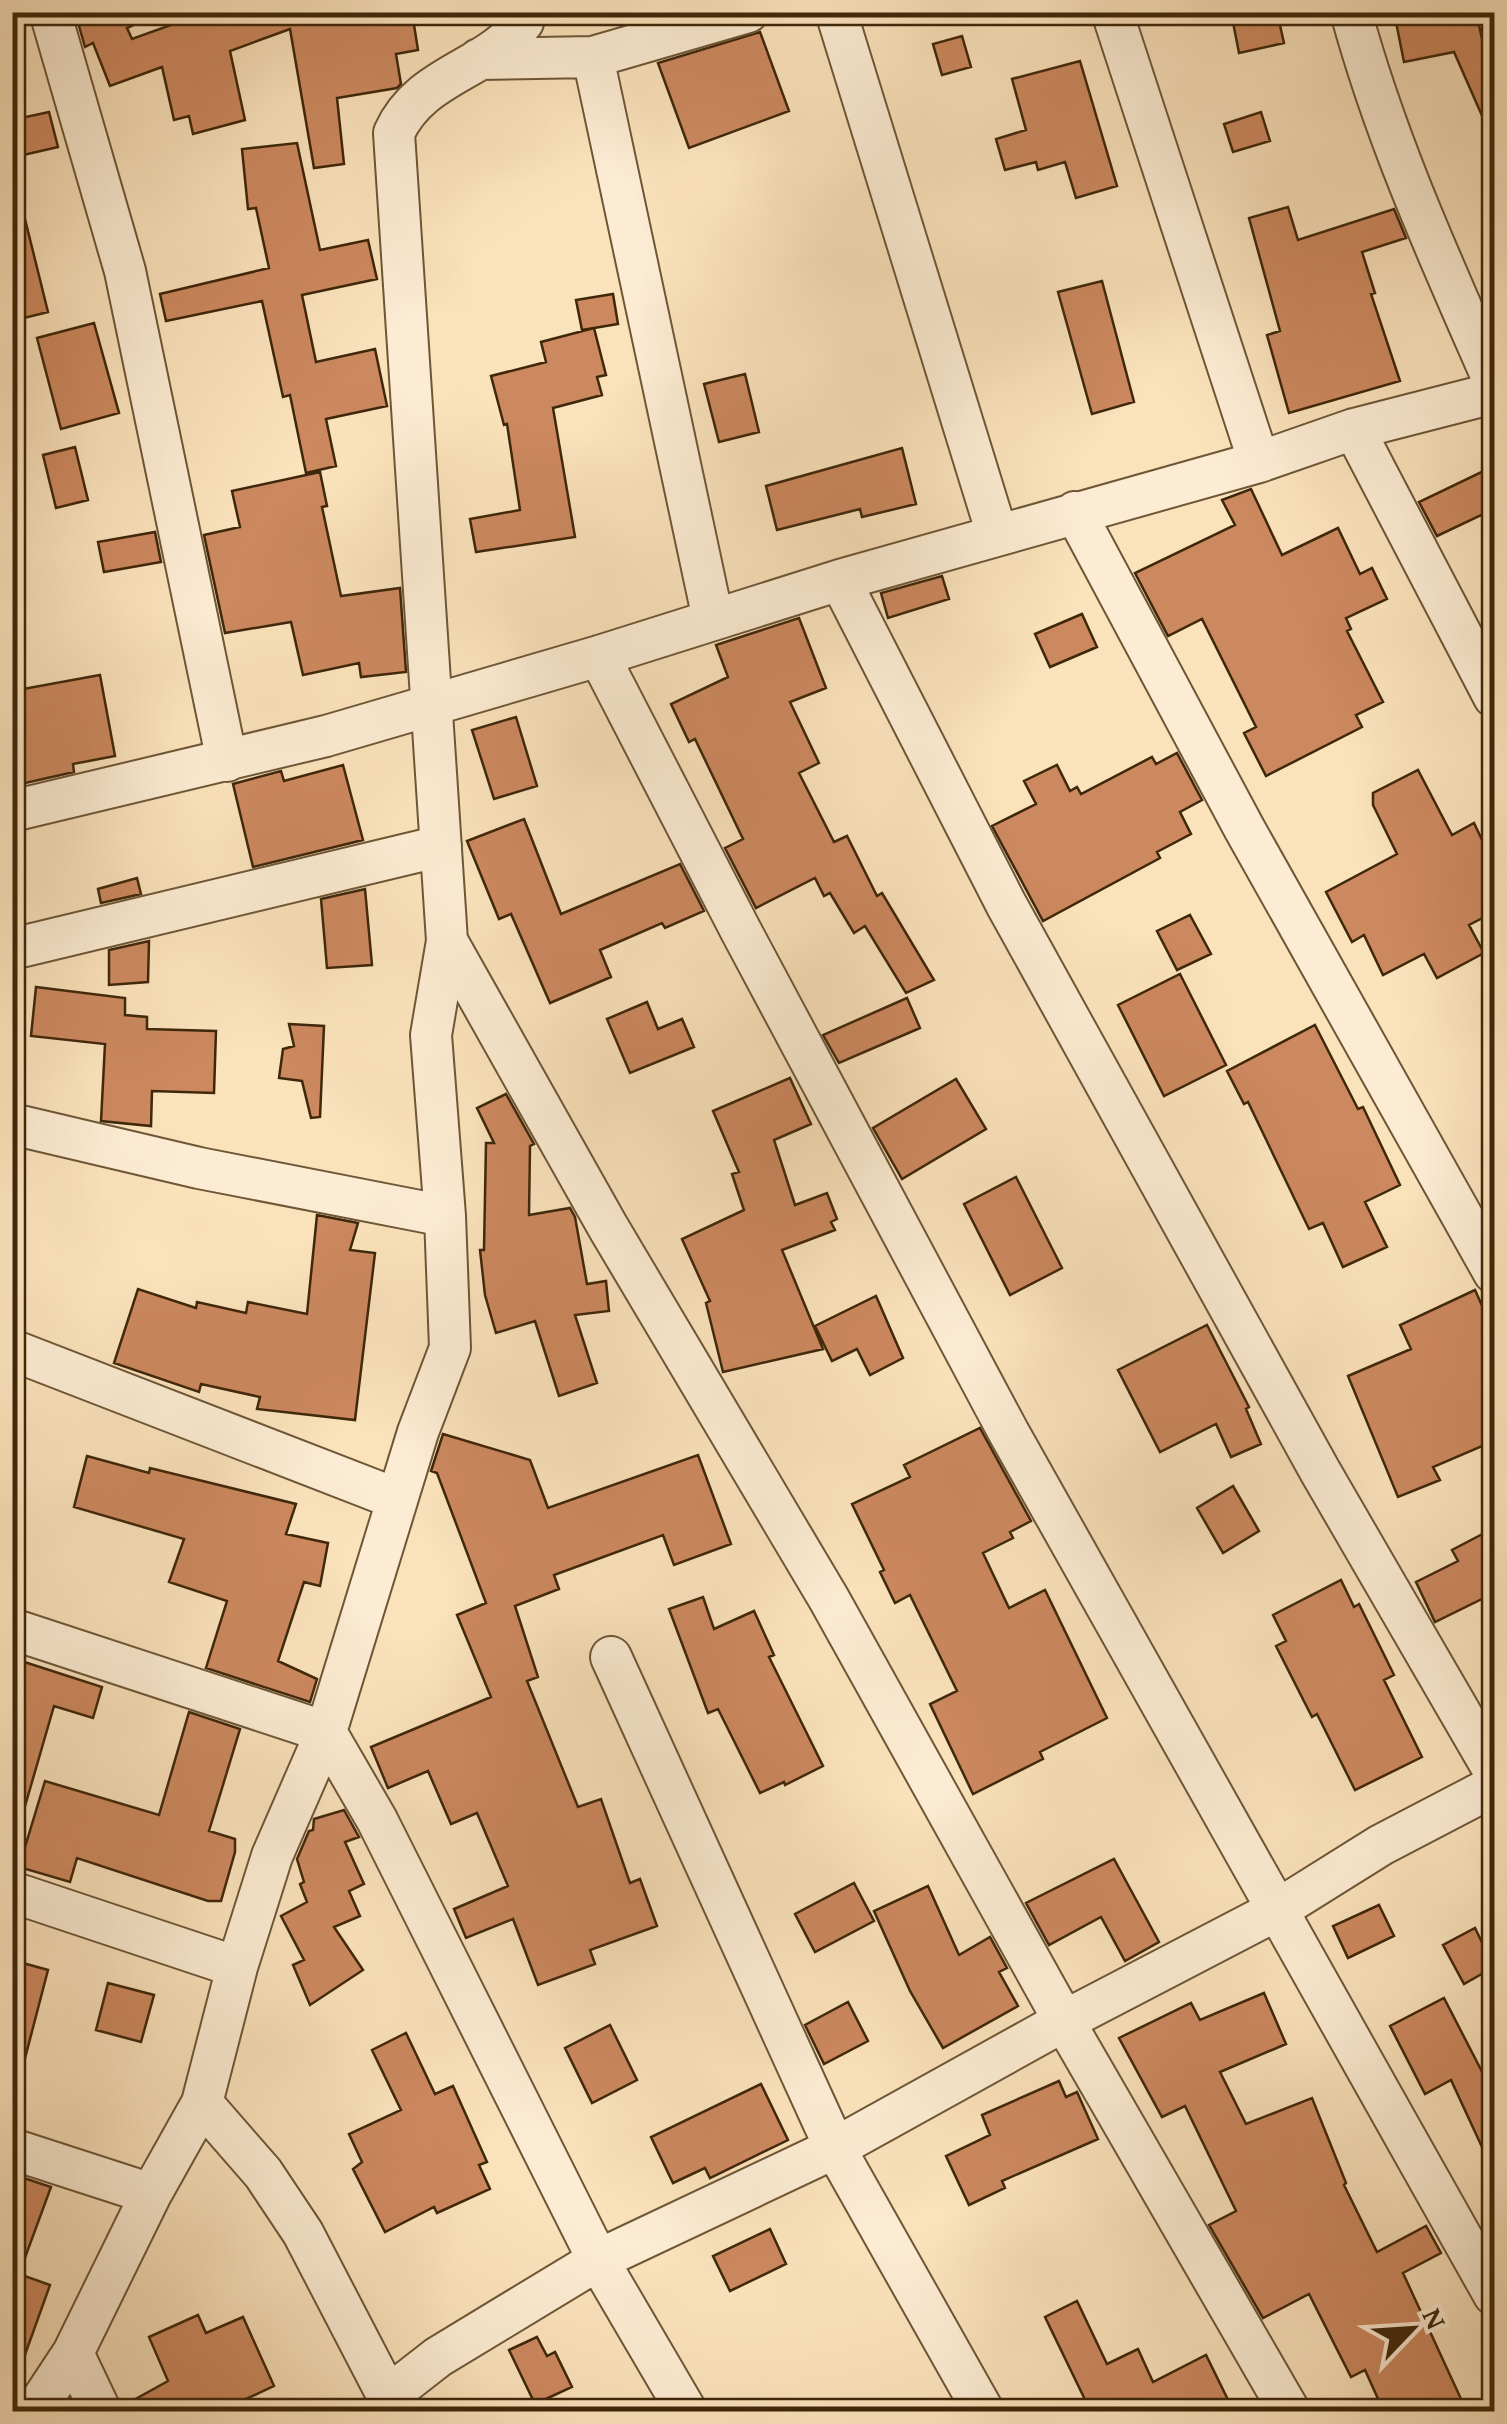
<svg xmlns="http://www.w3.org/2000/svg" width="1507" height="2424" font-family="'Gentium Book Plus',serif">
<rect width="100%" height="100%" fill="#fae2bb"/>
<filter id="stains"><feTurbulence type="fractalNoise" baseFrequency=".002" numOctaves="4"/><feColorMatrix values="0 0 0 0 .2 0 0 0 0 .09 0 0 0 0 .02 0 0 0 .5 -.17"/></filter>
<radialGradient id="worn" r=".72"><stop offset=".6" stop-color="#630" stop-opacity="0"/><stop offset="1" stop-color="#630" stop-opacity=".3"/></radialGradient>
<path fill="#cc885f" stroke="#3f270a" stroke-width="2.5" d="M75 12H161L127 28 132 39 207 12H412L418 50 396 54 401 84 397 88 337 98 344 164 314 168 290 29 230 51 245 120 193 134 189 116 174 120 162 67 110 86 93 43 85 47Z
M1231 12H1277L1284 43 1239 53Z
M1394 12H1476L1485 52 1494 48V143L1454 52 1404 62Z
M760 32 789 111 689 148 658 63Z
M962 36 971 67 942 75 933 44Z
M1080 61 1117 186 1076 198 1065 162 1038 170 1036 162 1005 170 996 139 1026 130 1012 79Z
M49 112 58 147 19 156 12 120Z
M1261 112 1270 141 1233 152 1224 124Z
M297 143 320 250 368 240 377 279 302 295 316 362 375 349 387 406 326 419 336 466 306 473 290 395 283 397 262 301 166 321 160 294 269 268 256 208 248 209 242 149Z
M1288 207 1298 240 1394 209 1406 238 1362 252 1375 293 1371 294 1400 381 1289 413 1267 335 1280 331 1249 218Z
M24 215 48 312 12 321V217Z
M1102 281 1134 402 1092 414 1058 292Z
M613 294 618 324 582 330 576 300Z
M94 323 119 413 61 429 37 338Z
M594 328 606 375 597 377 602 395 553 408 575 537 476 552 470 519 520 510 507 424 504 425 491 376 546 362 541 342Z
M745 374 759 432 719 442 704 384Z
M75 447 88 500 56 508 43 455Z
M902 448 916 504 862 517 860 509 777 530 766 486Z
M1494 466V509L1437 536 1419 502Z
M320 472 327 506 322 507 341 596 400 588 406 672 361 677 359 663 303 675 291 622 225 633 204 535 240 527 232 491Z
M1251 489 1282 555 1338 528 1360 574 1372 568 1387 599 1346 618 1351 629 1347 631 1383 702 1356 715 1362 727 1266 776 1244 733 1256 727 1202 619 1168 636 1135 573 1235 525 1222 500Z
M155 532 161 562 104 572 98 542Z
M942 576 949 599 888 618 881 593Z
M1082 614 1097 647 1050 667 1035 634Z
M799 618 826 688 790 702 819 763 799 773 834 842 847 836 877 896 882 893 934 980 906 993 865 926 854 933 830 893 824 896 815 878 756 908 725 848 743 839 695 739 689 742 671 704 728 677 716 645Z
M100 675 115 756 73 764 74 772 12 786V691Z
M516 717 537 786 494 799 472 730Z
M1177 753 1202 800 1180 812 1191 834 1157 852 1160 858 1043 921 992 826 1036 804 1024 781 1057 765 1070 791 1077 787 1081 794 1152 757 1156 764Z
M343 765 363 840 253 867 233 784 281 771 284 781Z
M1418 770 1452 835 1474 823 1494 865V912L1469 925 1484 953 1437 978 1424 954 1383 975 1364 935 1352 942 1326 892 1397 854 1373 805V793Z
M524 819 561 914 680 864 704 911 665 928 662 923 600 950 611 977 550 1003 511 914 499 919 467 841Z
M137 878 141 894 101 903 98 889Z
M365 889 372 965 327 968 321 899Z
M1190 915 1211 954 1177 970 1157 931Z
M149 941 148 982 109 985V950Z
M1180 974 1226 1065 1164 1096 1118 1005Z
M36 987 125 998V1015L147 1017V1029L216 1031 214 1093 152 1091 151 1126 101 1121 105 1044 31 1036Z
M907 998 920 1028 839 1063 823 1035Z
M647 1002 658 1029 682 1019 694 1047 630 1073 607 1019Z
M289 1024 324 1026 320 1117 311 1118 302 1081 279 1078 283 1049 294 1046Z
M1315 1025 1358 1109 1363 1107 1400 1185 1365 1202 1387 1247 1343 1267 1323 1223 1309 1229 1248 1102 1244 1104 1227 1071Z
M790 1078 811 1124 774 1140 795 1205 827 1193 837 1219 831 1222 835 1230 782 1250 823 1349 723 1372 706 1303 710 1301 682 1239 744 1210 732 1174 739 1172 713 1111Z
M956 1079 986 1129 902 1179 873 1128Z
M506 1094 534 1144 530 1146 529 1215 570 1208 575 1217 587 1284 606 1281 609 1311 575 1315 597 1383 559 1396 535 1321 496 1333 485 1295 480 1250H484L486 1143H494L477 1108Z
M1016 1177 1062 1268 1010 1295 964 1204Z
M317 1215 358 1223 350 1250 375 1253 355 1420 257 1409 260 1397 201 1384 199 1392 114 1363 138 1289 196 1308 197 1302 246 1313 248 1302 307 1314Z
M1475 1290 1494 1332V1441L1433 1467 1440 1480 1398 1497 1348 1376 1411 1349 1400 1325Z
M876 1296 903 1358 870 1375 857 1349 832 1361 815 1326Z
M1207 1325 1249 1407 1246 1409 1261 1444 1231 1457 1216 1424 1160 1452 1118 1370Z
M980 1428 1031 1521 1010 1532 1013 1538 983 1553 1009 1608 1045 1590 1107 1718 1040 1752 1043 1759 973 1794 930 1704 957 1691 910 1595 895 1603 880 1572 884 1570 852 1504 910 1477 904 1465Z
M443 1434 530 1460 548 1508 698 1455 731 1544 674 1565 663 1535 554 1575 559 1589 515 1606 538 1677 527 1681 578 1807 601 1799 630 1883 640 1879 657 1926 590 1950 595 1964 538 1985 513 1919 466 1938 454 1909 508 1886 477 1813 451 1824 428 1771 388 1788 371 1747 491 1697 457 1615 486 1603 437 1473 431 1471Z
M87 1456 149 1473 150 1468 296 1504 286 1534 328 1543 320 1586 304 1582 278 1661 317 1679 310 1702 206 1668 227 1601 169 1582 184 1539 74 1507Z
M1233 1486 1259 1531 1223 1553 1197 1508Z
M1494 1528V1593L1435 1622 1416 1582 1458 1561 1452 1550Z
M1341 1580 1354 1607 1359 1604 1394 1675 1384 1680 1422 1757 1355 1790 1317 1714 1312 1717 1276 1646 1286 1641 1273 1615Z
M703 1597 714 1629 754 1611 774 1655 769 1657 823 1766 785 1785 784 1782 760 1793 718 1709 708 1713 669 1609Z
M12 1658 102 1687 93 1718 54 1706 21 1820 12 1819Z
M189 1712 240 1729 209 1831 235 1839V1852L221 1901H208L77 1858 70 1882 19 1867 45 1781 159 1815Z
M344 1810 359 1837 345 1842 364 1884 349 1891 360 1916 334 1927 363 1970 310 2005 293 1965 304 1960 281 1916 307 1902 300 1884 304 1882 297 1859 309 1831 313 1830 314 1819Z
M1114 1859 1159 1942 1125 1961 1101 1917 1049 1945 1026 1903Z
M854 1883 874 1921 815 1952 795 1914Z
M928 1886 959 1955 990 1937 1007 1968 999 1972 1018 2006 943 2048 910 1991 874 1911Z
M1379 1905 1394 1936 1348 1958 1333 1926Z
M1475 1928 1494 1967 1464 1984 1443 1945Z
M12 1960 48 1970 23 2066 12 2065Z
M108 1983 154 1995 141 2042 96 2030Z
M1264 1993 1286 2044 1220 2072 1246 2124 1312 2098 1346 2183 1344 2185 1377 2252 1426 2226 1441 2253 1403 2273 1467 2412H1412L1407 2402 1384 2412 1365 2370 1351 2377 1309 2294 1263 2318 1209 2225 1236 2211 1185 2106 1162 2117 1119 2038 1191 2003 1200 2020Z
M1444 1998 1494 2095V2173L1451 2080 1425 2094 1390 2026Z
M848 2002 868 2041 824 2064 805 2025Z
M610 2025 637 2080 592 2103 565 2048Z
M406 2033 435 2094 453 2086 487 2162 479 2165 490 2189 437 2213 434 2207 385 2232 353 2169 362 2162 349 2134 401 2110 372 2050Z
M1059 2081 1066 2097 1077 2092 1098 2139 1002 2181 1005 2188 969 2205 946 2156 990 2135 982 2115Z
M761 2084 788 2140 710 2178 705 2168 673 2183 651 2137Z
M12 2174 51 2187 19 2274 50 2285 17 2377 12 2376Z
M770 2229 786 2264 730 2291 713 2256Z
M1077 2301 1107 2364 1138 2349 1153 2382 1206 2355 1234 2412H1091L1045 2317Z
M198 2315 206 2333 243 2317 274 2386 218 2412H124L123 2406 168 2381 149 2337Z
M537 2337 547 2356 555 2352 572 2387 535 2404 509 2350Z"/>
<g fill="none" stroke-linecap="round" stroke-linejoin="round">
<defs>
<path id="minor" d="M50 12 125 271 227 761
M836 12 997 534
M1112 12 1259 462
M1351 12C1386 141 1441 261 1494 382
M593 57 713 619
M479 59 593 57 748 12
M1354 429 1494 697
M1075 512 1244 828 1494 1273
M840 580 1006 904 1320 1471 1494 1771
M599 656 741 931 1009 1433 1494 2295
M12 811 326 736 599 656 840 580 1259 462 1354 429 1494 393
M447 941 608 1227 829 1599 1064 2021 1290 2412
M12 949 441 846
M12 1124 199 1168 445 1216
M12 1350 397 1499
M12 1629 326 1732 377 1820 598 2260 687 2412
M611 1657 835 2148 984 2412
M12 1892 237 1967
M202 2103 263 2173 303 2233 396 2412
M12 2149 151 2194
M73 2353 101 2412
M388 2396 438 2357 598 2260 835 2148 1064 2021 1277 1910 1381 1845 1494 1786
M34 2412 73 2353 151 2194 202 2103 237 1967 272 1856 326 1732 418 1432 450 1348 445 1216 431 1035 447 941 394 133C421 73 488 71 523 22L522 12"/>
</defs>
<use href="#minor" stroke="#6e5636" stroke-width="44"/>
<use href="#minor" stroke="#fcecd3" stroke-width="40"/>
</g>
<rect width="1507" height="2424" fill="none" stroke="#fae2bb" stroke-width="50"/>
<rect x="15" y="15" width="1477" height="2394" fill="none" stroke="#3f270a" stroke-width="5"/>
<rect x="25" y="25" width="1457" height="2374" fill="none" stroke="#3f270a" stroke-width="2.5"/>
<g transform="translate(1412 2329) rotate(65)" stroke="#fcecd3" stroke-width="8" paint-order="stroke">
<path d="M0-8L18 38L0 25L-18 38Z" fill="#3f270a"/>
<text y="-15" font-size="28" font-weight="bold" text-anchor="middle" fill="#3f270a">N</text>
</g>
<rect width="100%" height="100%" filter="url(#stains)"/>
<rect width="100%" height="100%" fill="url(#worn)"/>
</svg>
